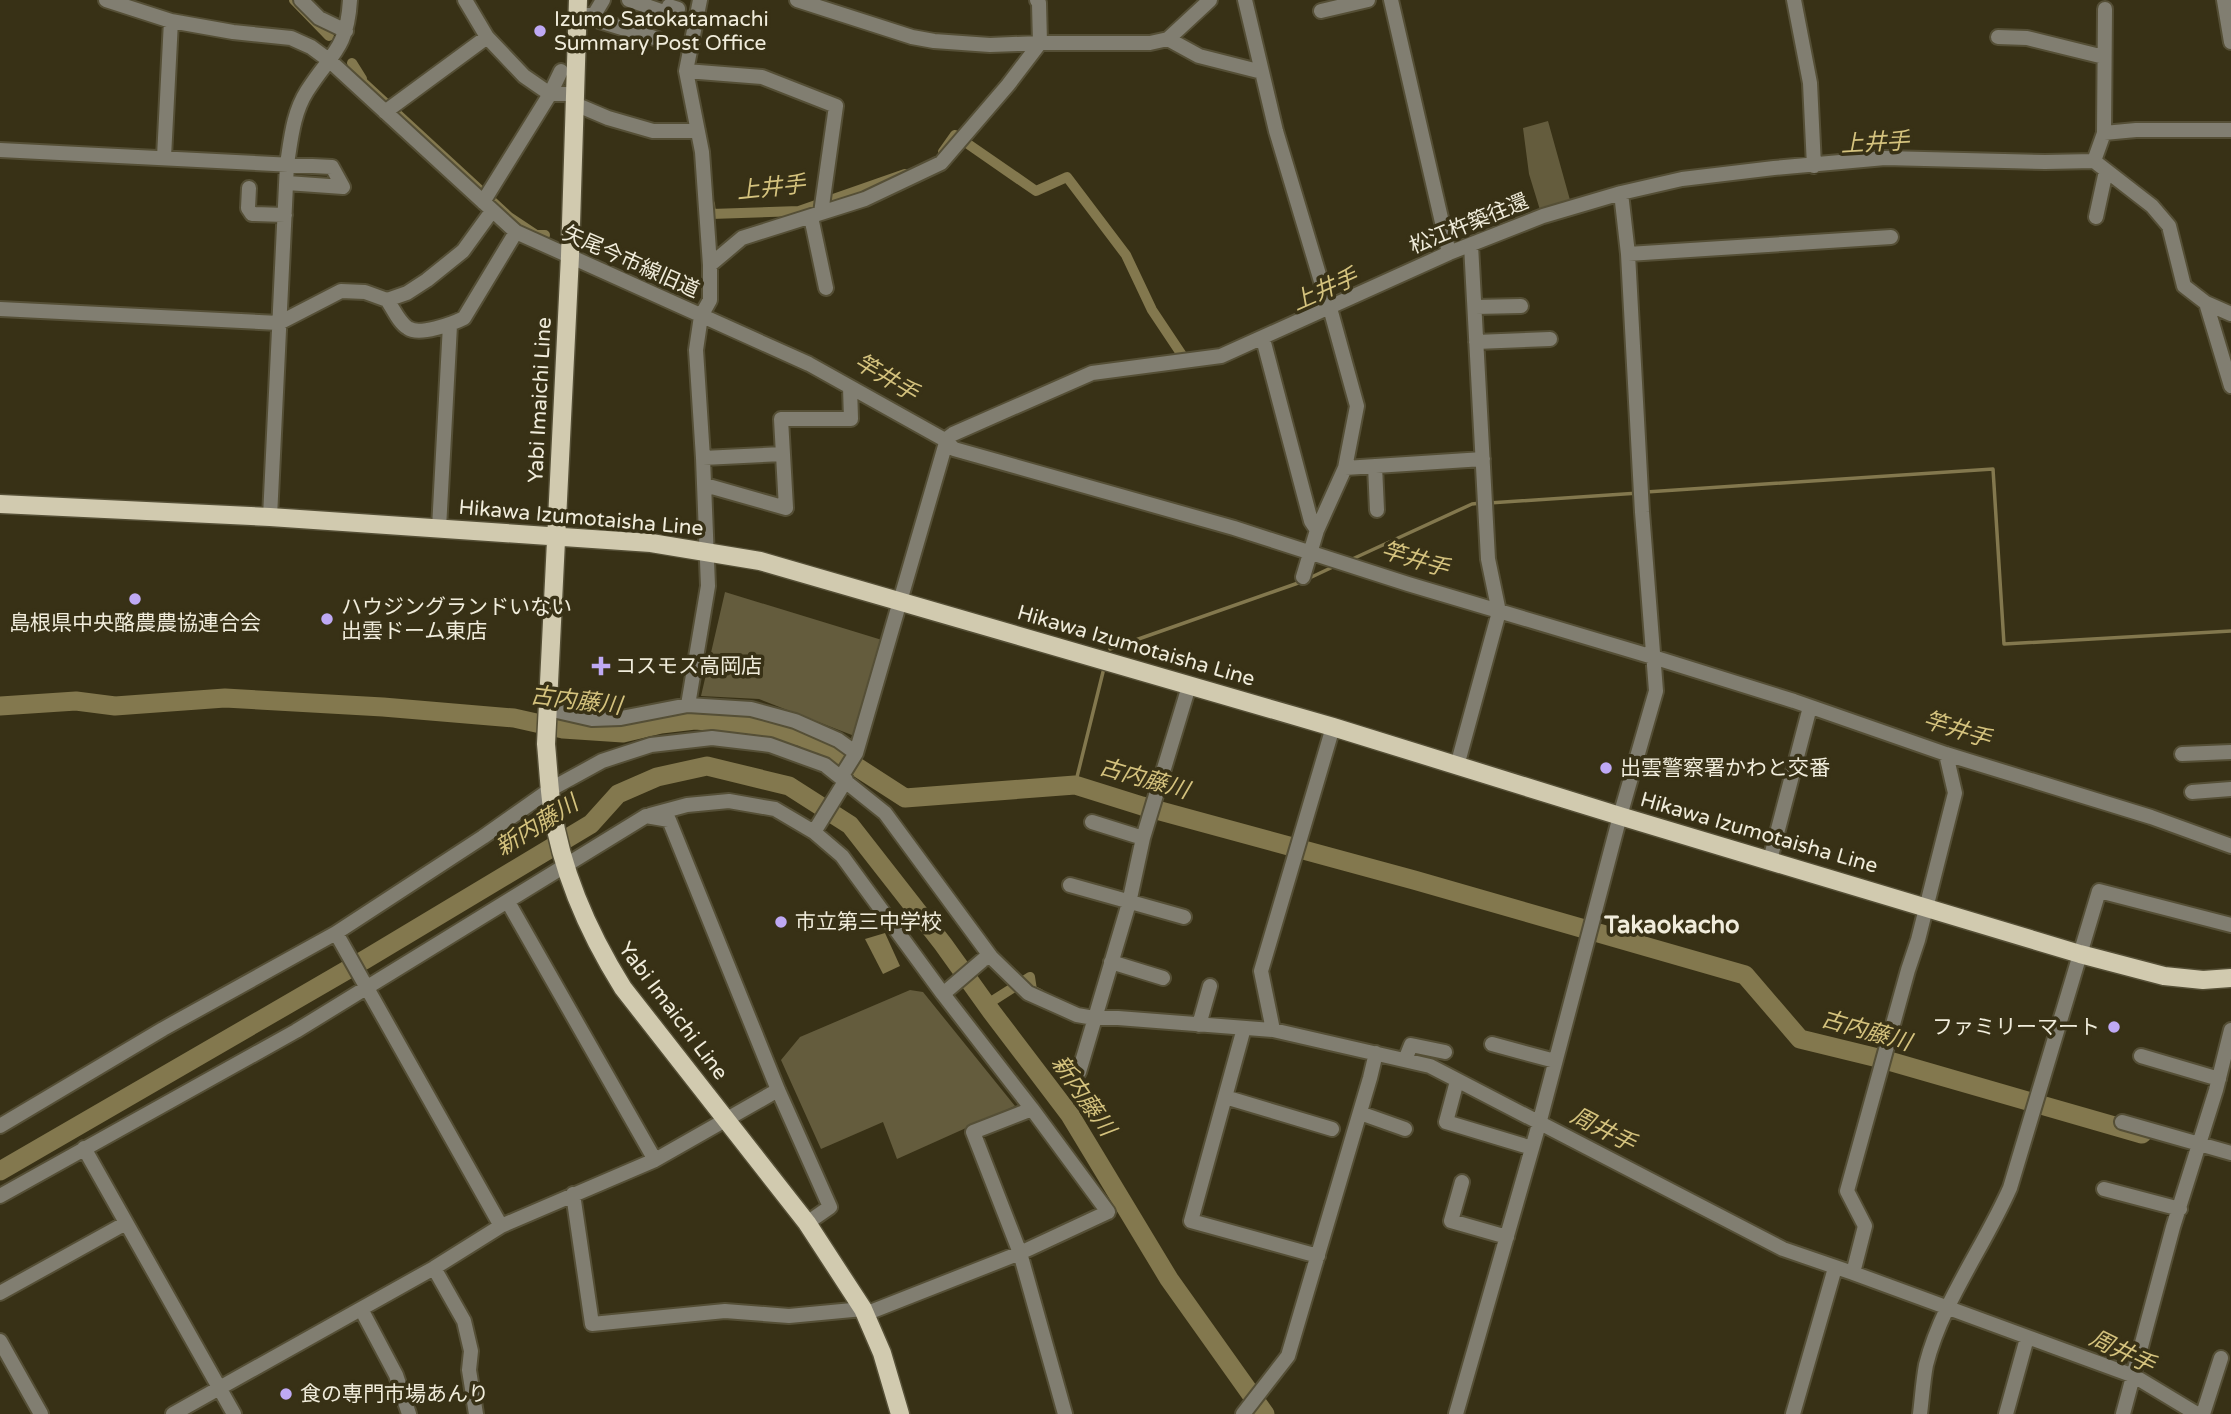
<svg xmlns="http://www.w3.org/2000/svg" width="2231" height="1414" font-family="'Varela Round','Noto Sans JP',sans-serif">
<rect width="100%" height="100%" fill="#383116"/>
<path fill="#645c3d" d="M1548 121 1570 200 1540 210 1529 174 1523 128Z
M725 592 882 640 857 737 759 699 701 696Z
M910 990 923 992 1015 1106 897 1159 883 1122 821 1149 781 1060 800 1037Z"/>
<path fill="#83784e" d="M885 933 900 966 883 974 865 939Z"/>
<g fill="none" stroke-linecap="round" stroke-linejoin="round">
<path stroke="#83784e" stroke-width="3.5" d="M1646 492 1993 469 2004 644 2231 631
M1489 503 1639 493
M1348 561 1472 504 1481 503
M1110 649 1301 582 1337 565
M1075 785 1103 672"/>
<path stroke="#83784e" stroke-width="10" d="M294 0 329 36
M352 63 362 79
M356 76 509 217 536 235H545
M943 152 955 135 1036 191 1067 177 1126 255 1152 310 1188 364
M710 204 711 214 799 211 905 174
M986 1005 1030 977 1032 990 1040 994"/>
<path stroke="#83784e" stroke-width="19" d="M0 706 76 701 115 706 225 698 383 707 514 718 563 729 623 733 661 724 695 720 755 725 802 737 857 767 905 798 1075 785 1142 806 1414 880 1745 975 1800 1039 1882 1059 2142 1134
M0 1171 366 959 591 824 618 794 657 777 707 766 789 786 850 825 943 944 991 1011 1070 1115 1169 1279 1265 1414"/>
<defs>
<path id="minor" d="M106 0 171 21 233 32 291 38 311 47 330 61 516 232 809 364 945 440 954 449 1234 528 1408 584 1653 657 1794 701 1946 754 2151 817 2231 846
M301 0 319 18 346 31
M465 0 487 37 524 76 550 94H575
M629 0 667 13 669 6 678 9
M797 0 912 37 934 41 990 45 1040 43H1150L1168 39 1210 0
M1245 0 1276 131 1329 308
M1391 0 1449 253
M1794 0 1810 83 1814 166
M2224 0 2231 42
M1321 11 1368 0
M586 15H594L603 0
M594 15 599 21 658 39
M1998 37 2027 38 2104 57
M1168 39 1199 56 1262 72
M686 71 762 77 836 106 821 213
M575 108 582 107 608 118 653 131H698
M385 112 487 37
M2104 133 2105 9
M0 150 332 167 343 187 287 183
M164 157 171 21
M2094 161 2104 133 2136 130H2231
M249 188 248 208 252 214 285 215
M483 202 550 94 561 71
M811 217 826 288
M2096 217 2106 171
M1628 254 1891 237
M710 265 742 238 865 199 941 163 1008 85 1040 43 1039 3 1037 0
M387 300C393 308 399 323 408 328 419 336 452 324 464 318L516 232
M2206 303 2231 386
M1475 307 1521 306
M0 309 279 323 341 291 365 292 387 300 407 293 427 280 463 251 492 211
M1263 339 1311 521 1317 530 1303 577
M1476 342 1550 339
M945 440 953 434 1092 373 1221 356 1449 253 1543 216 1621 193 1682 179 1774 168 1885 158 2045 162 2094 161 2152 206 2169 226 2184 286 2206 303 2231 314
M703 458 782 454
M1375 466 1377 510
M1345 468 1483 459
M705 485 786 508 781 419H851L850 387
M270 517 287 164C291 139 293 113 307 91 331 53 347 50 350 0
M439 528 450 325
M1317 530 1345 468 1357 406 1330 308
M688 705 708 586 703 458 696 350 701 316 710 300V265L702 152 686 71 700 0
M548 709 592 719 621 718 688 705 751 709 795 721 838 740 856 753
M2182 754 2231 752
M1457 766 1499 612 1488 559 1471 245
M841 777 856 753 945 446 948 443
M2192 792 2231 789
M650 815 687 805 729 801 775 809 814 832 842 856 943 994 1032 1109 1108 1212 1020 1253 1065 1414
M1092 822 1143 838
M814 832 846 780
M1770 860 1810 707
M1070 885 1184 917
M508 902 655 1160
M336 933 501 1226
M1111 962 1163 978
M943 994 984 959 991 957
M1199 1025 1210 986
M1244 1028 1191 1221 1318 1256
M1273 1030 1261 971 1333 727
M1492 1044 1555 1061
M2141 1056 2219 1079
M1405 1060 1411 1045 1445 1052
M1079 1072 1129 903 1143 838 1189 686
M1457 1081 1446 1122 1532 1148
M1225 1097 1332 1129
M1360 1113 1405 1129
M2122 1122 2231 1153
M0 1126 163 1029 336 933 483 837 551 789 602 761 651 745 712 738 770 745 825 765 885 813 991 957 1028 993 1077 1015 1094 1018H1118L1273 1030 1430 1066 1783 1249 1853 1273 1865 1226 1847 1191 1908 970 1918 940 1955 793 1946 754
M84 1148 234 1414
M1462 1182 1451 1221 1507 1237
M2104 1189 2180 1209
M573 1194 592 1324 725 1311 789 1316 863 1309
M0 1196 296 1031 646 816 669 820 778 1090 830 1207 807 1223
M434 1268 464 1321 471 1351 469 1370 476 1414
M1853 1273 2134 1376 2197 1414
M0 1293 126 1223
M361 1309 396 1375 409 1414
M865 1314 1020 1253 973 1132 1032 1109
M0 1341 41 1414
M173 1414 434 1268 501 1226 655 1160 778 1090
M1243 1414 1288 1356 1370 1078 1376 1053
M1456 1414 1539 1124 1620 816 1656 691 1642 512 1628 254 1621 193
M1793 1414 1835 1268
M1920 1414C1922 1398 1923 1381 1926 1365 1942 1302 1984 1247 2010 1188L2099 891 2231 925
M2006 1414 2027 1338
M2123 1414 2173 1227 2216 1090 2231 1030
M2203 1414 2221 1358"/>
<path id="major" d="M578 0 570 256 546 744C548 765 549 787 552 808 562 874 588 932 623 988L807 1223 863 1309 882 1353 900 1414
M0 504 270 517 651 543 760 561 1333 727 1620 816 2080 954 2164 976 2203 980 2231 978"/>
</defs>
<use href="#minor" stroke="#554f36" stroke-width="18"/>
<use href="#major" stroke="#554f36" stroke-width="21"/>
<use href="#minor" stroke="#817e71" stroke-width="14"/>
<use href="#major" stroke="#d1caaf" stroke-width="18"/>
</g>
<g fill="#bfa9f4" stroke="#383116" stroke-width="2.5">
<circle cx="540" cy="31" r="7"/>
<circle cx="135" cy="599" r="7"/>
<circle cx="327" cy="619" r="7"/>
<path d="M597.5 655.5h7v7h7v7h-7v7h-7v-7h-7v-7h7z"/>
<circle cx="1606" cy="768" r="7"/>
<circle cx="781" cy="922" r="7"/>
<circle cx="2114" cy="1027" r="7"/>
<circle cx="286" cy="1394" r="7"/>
</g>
<g text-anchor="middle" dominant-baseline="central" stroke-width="7" stroke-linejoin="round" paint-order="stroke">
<g font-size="21" fill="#f0ecdb" stroke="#383116" text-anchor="start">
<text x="554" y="19">Izumo Satokatamachi<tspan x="554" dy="24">Summary Post Office</tspan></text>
<text x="341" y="607">ハウジングランドいない<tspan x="341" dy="24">出雲ドーム東店</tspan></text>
<text x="135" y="623" text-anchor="middle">島根県中央酪農農協連合会</text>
<text x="615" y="666">コスモス高岡店</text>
<text x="1620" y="768">出雲警察署かわと交番</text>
<text x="795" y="922">市立第三中学校</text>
<text x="2100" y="1027" text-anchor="end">ファミリーマート</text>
<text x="300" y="1394">食の専門市場あんり</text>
</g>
<g font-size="21" fill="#f0ecdb" stroke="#383116">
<text transform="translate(1469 224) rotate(-22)">松江杵築往還</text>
<text transform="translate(631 262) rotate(24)">矢尾今市線旧道</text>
<text transform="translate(540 400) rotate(-87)">Yabi Imaichi Line</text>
<text transform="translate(581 518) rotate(5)">Hikawa Izumotaisha Line</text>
<text transform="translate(1136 646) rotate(16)">Hikawa Izumotaisha Line</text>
<text transform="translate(1759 833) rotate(16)">Hikawa Izumotaisha Line</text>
<text transform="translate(673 1011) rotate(53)">Yabi Imaichi Line</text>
</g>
<g font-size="23" font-style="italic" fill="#d5c37e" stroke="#383116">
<text transform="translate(1875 143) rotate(-3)">上井手</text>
<text transform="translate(771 188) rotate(-6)">上井手</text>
<text transform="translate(1325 290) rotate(-24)">上井手</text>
<text transform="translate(886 378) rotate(31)">竿井手</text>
<text transform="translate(1415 560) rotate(17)">竿井手</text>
<text transform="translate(576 701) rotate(7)">古内藤川</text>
<text transform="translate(1957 730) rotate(18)">竿井手</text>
<text transform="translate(1144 779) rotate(16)">古内藤川</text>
<text transform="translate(537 826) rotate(-32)">新内藤川</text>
<text transform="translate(1866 1031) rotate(16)">古内藤川</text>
<text transform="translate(1083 1096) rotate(55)">新内藤川</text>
<text transform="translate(1603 1130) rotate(27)">周井手</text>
<text transform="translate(2122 1352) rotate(26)">周井手</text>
</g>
<g font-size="24" font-weight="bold" fill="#f0ecdb" stroke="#383116">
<text x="1672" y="925">Takaokacho</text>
</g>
</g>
</svg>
